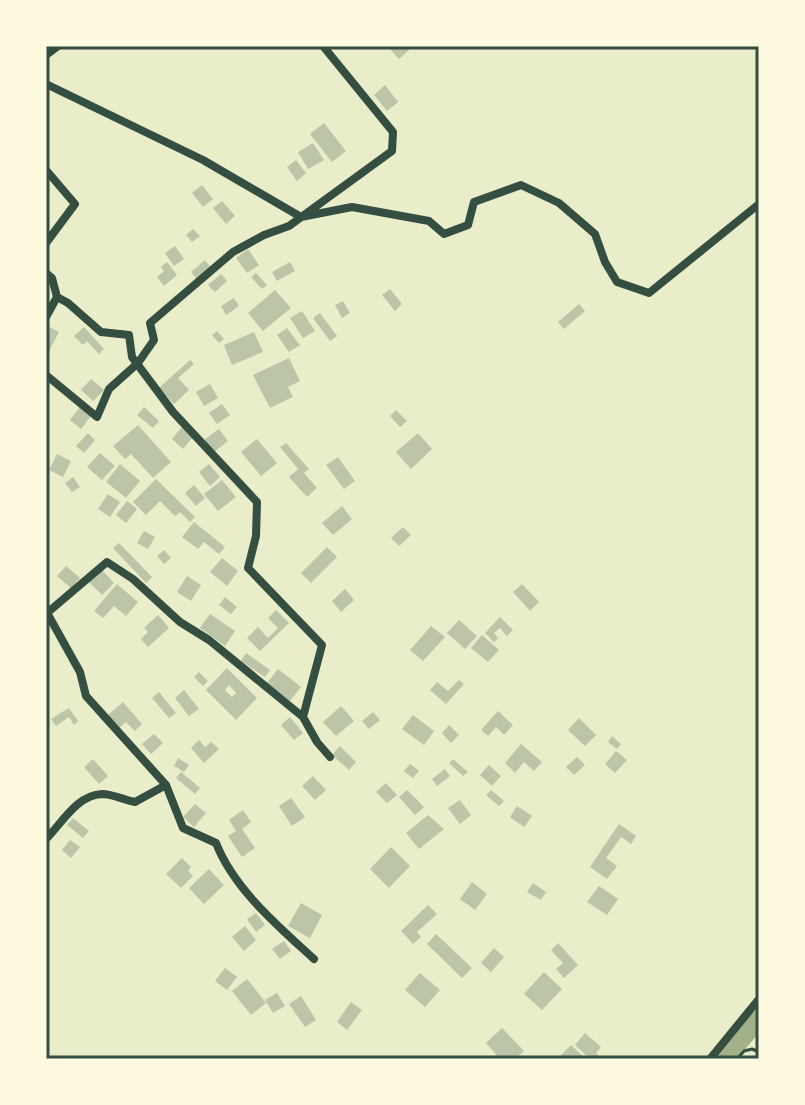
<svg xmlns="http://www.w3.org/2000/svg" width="805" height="1105" font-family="'Sofia Sans Condensed',sans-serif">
<rect width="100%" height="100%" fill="#e9edc9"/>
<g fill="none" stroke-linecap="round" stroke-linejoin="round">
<path stroke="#a3b18a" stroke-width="18" d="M725 1059 759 1019"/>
</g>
<path fill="#bcc5a7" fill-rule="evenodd" d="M387 46H413L399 59Z
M385 85 398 102 387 111 374 95Z
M324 123 346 151 332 162 310 134Z
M313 143 324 160 308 169 298 152Z
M296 160 306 173 297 181 287 167Z
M202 185 213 199 203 207 192 193Z
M222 201 235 216 226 224 213 208Z
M193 229 200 236 192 242 186 235Z
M175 246 184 259 174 266 165 253Z
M248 249 259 265 247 273 236 258Z
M205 260 211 268 197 279 191 272Z
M167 262 177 275 164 286 157 277 164 271 161 267Z
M290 262 295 271 277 281 272 272Z
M256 273 267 285 262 289 251 277Z
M221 274 227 281 215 292 208 285Z
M390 289 402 304 395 311 382 295Z
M275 290 291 308 263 331 248 313Z
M234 298 239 306 226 315 221 306Z
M343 301 350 313 342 318 335 305Z
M579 304 585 311 564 329 558 322Z
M302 311 315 331 303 338 290 318Z
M320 313 337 336 330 341 313 318Z
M46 325 59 332 48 353 46 352Z
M84 327 104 349 99 354 87 341 83 345 74 336Z
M287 328 300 345 289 352 277 335Z
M217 331 224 339 219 343 212 335Z
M254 332 263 352 232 365 224 345Z
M289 358 300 381 288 387 293 397 270 408 253 375Z
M190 360 194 364 178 378 189 390 174 404 159 388Z
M91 379 104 390 93 401 81 390Z
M210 384 218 398 204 406 196 392Z
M222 404 230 415 217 424 209 413Z
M80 407 91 416 81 429 70 420Z
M144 407 159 421 153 428 137 415Z
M396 410 407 421 400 427 390 416Z
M138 425 171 462 153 478 131 454 125 459 113 446Z
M182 427 193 437 183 449 172 439Z
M219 429 228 441 214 452 204 440Z
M88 433 95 440 84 453 76 446Z
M418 433 432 449 411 469 396 452Z
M257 439 277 463 261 476 241 452Z
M286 443 309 469 304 473 317 488 307 497 289 477 298 469 280 447Z
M100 453 115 466 102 480 87 467Z
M57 454 71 461 63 477 49 470Z
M338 457 355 481 344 489 326 465Z
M120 464 140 481 126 498 106 482Z
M209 464 220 477 210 486 199 472Z
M73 477 80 487 72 492 65 483Z
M156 479 195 517 190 522 180 512 175 516 160 501 146 515 133 502Z
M222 480 236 497 218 511 204 494Z
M194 485 205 498 196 506 185 493Z
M108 494 120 502 110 517 98 509Z
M127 501 137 509 126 523 116 515Z
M342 506 352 519 333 535 322 523Z
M194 522 225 547 219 554 204 542 198 549 182 537Z
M403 527 411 535 399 546 391 538Z
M144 531 155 537 148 549 137 543Z
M119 543 152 577 146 583 113 548Z
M327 547 337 557 311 583 301 573Z
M164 550 171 558 164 564 157 556Z
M222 558 238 571 227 586 210 572Z
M66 566 80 578 71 588 57 576Z
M102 570 114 583 102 595 89 582Z
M187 576 201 585 191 601 177 592Z
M117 584 138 602 126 616 114 606 103 618 94 611Z
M522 584 539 602 530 611 513 592Z
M345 589 354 600 341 612 332 601Z
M225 597 237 607 231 614 219 605Z
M276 610 289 623 260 651 247 638 258 627 268 638 278 628 268 618Z
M210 614 235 631 225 646 200 628Z
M158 615 169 628 148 647 141 639 148 632 144 628Z
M500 617 513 630 507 636 500 628 494 633 498 638 494 642 485 633Z
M459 620 477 636 465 649 447 633Z
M431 626 445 637 423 661 410 650Z
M482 635 499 650 488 662 471 648Z
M246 653 270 670 265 677 241 661Z
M227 668 257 698 236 720 206 690ZM229 685 236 693 232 697 225 690Z
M278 669 301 687 290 701 267 683Z
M199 672 208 681 203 686 194 677Z
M459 680 464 684 446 704 430 690 437 682 448 691Z
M184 690 199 709 189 716 175 698Z
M159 692 176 713 169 718 152 698Z
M123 702 142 724 135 731 126 722 119 728 108 715Z
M341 706 354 721 336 736 323 722Z
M69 708 78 721 74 725 69 717 56 726 51 719Z
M498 711 513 725 504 735 496 727 488 736 481 730Z
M373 712 380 720 369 729 362 721Z
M413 715 434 731 424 745 402 729Z
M290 717 303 733 294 740 281 725Z
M579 718 596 735 585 746 568 730Z
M449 725 459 735 451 743 442 733Z
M154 734 163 743 151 754 142 744Z
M612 736 621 744 617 749 608 742Z
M199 740 205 747 211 742 219 749 204 763 191 748Z
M521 744 542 762 534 771 524 762 515 773 505 763Z
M340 746 356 762 349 770 332 755Z
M616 751 627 760 615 773 605 764Z
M577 757 585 765 574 775 566 767Z
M178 758 189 765 184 772 174 766Z
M93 759 108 776 99 784 84 767Z
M453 759 468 772 463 776 449 763Z
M410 764 419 771 413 778 404 771Z
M489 765 501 776 492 786 480 775Z
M445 769 450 776 437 786 432 779Z
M181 772 200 788 195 794 176 778Z
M313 776 326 790 315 800 302 786Z
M386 783 397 795 387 803 376 792Z
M407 790 424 807 415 815 399 797Z
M491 790 504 801 499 806 486 795Z
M291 798 305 817 292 826 279 806Z
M460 800 471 815 460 824 448 808Z
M195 804 206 813 194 827 183 817Z
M517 806 532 816 524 827 510 817Z
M243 810 251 822 242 829 255 848 242 857 228 836 236 831 229 820Z
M428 815 444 829 419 849 406 833Z
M73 818 89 831 83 838 67 825Z
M619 824 636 836 631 844 621 837 606 858 617 866 607 879 590 867Z
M70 840 80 847 71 858 62 850Z
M391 847 410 866 389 888 370 869Z
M182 858 191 867 188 871 193 876 181 888 166 874Z
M209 869 224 885 204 904 189 888Z
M472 882 487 894 475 910 460 899Z
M533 883 546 892 541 900 527 892Z
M599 886 618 899 607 915 587 902Z
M301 903 322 915 310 938 288 926Z
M428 905 437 914 417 932 421 937 413 944 401 931Z
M256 913 265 925 256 932 247 919Z
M245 926 256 940 244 951 232 937Z
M436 934 472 968 462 978 427 944Z
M284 941 291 951 280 959 272 949Z
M558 943 578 965 564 978 556 969 563 963 551 950Z
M494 948 504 957 491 972 481 963Z
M225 968 237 977 227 990 215 981Z
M544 972 562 989 542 1010 524 994Z
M420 973 440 990 425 1007 405 990Z
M247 979 266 1003 251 1015 232 991Z
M277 993 285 1006 273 1013 265 1000Z
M301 996 316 1020 305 1027 289 1004Z
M351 1002 362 1010 347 1030 337 1022Z
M502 1028 524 1051 515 1059H500L486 1043Z
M585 1033 601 1047 596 1053 603 1059H590L575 1045Z
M571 1045 584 1057 581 1059H557Z"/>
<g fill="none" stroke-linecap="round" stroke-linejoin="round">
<path stroke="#344e41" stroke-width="3" d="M737 1059 744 1051 752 1049 759 1052"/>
<path stroke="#344e41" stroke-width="8" d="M46 55 58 46
M46 84 203 160 301 217 352 207 429 221 444 234 468 225 474 202 521 185 559 203 595 234 605 262 617 282 649 293 759 204
M46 170 75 204 46 243
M46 273 52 278 57 297 46 317
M46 375 97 417 109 389 138 363 154 340 150 323 233 252 264 235 289 226 392 151 393 132 323 46
M46 611 80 672 86 696 166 785 135 802C125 800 112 794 102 794 77 795 62 823 46 839
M47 613 107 562 133 579 180 622 209 640 303 717 322 645 248 568 256 536 257 502 173 412 132 357 129 335 101 332 68 303 57 297
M303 717 317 742 330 757
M166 785 183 828 216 843C234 889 278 926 314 959
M710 1059 759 999"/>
</g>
<rect width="805" height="1105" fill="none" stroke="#fefae0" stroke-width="96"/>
<rect x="48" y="48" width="709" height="1009" fill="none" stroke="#344e41" stroke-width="3"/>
</svg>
